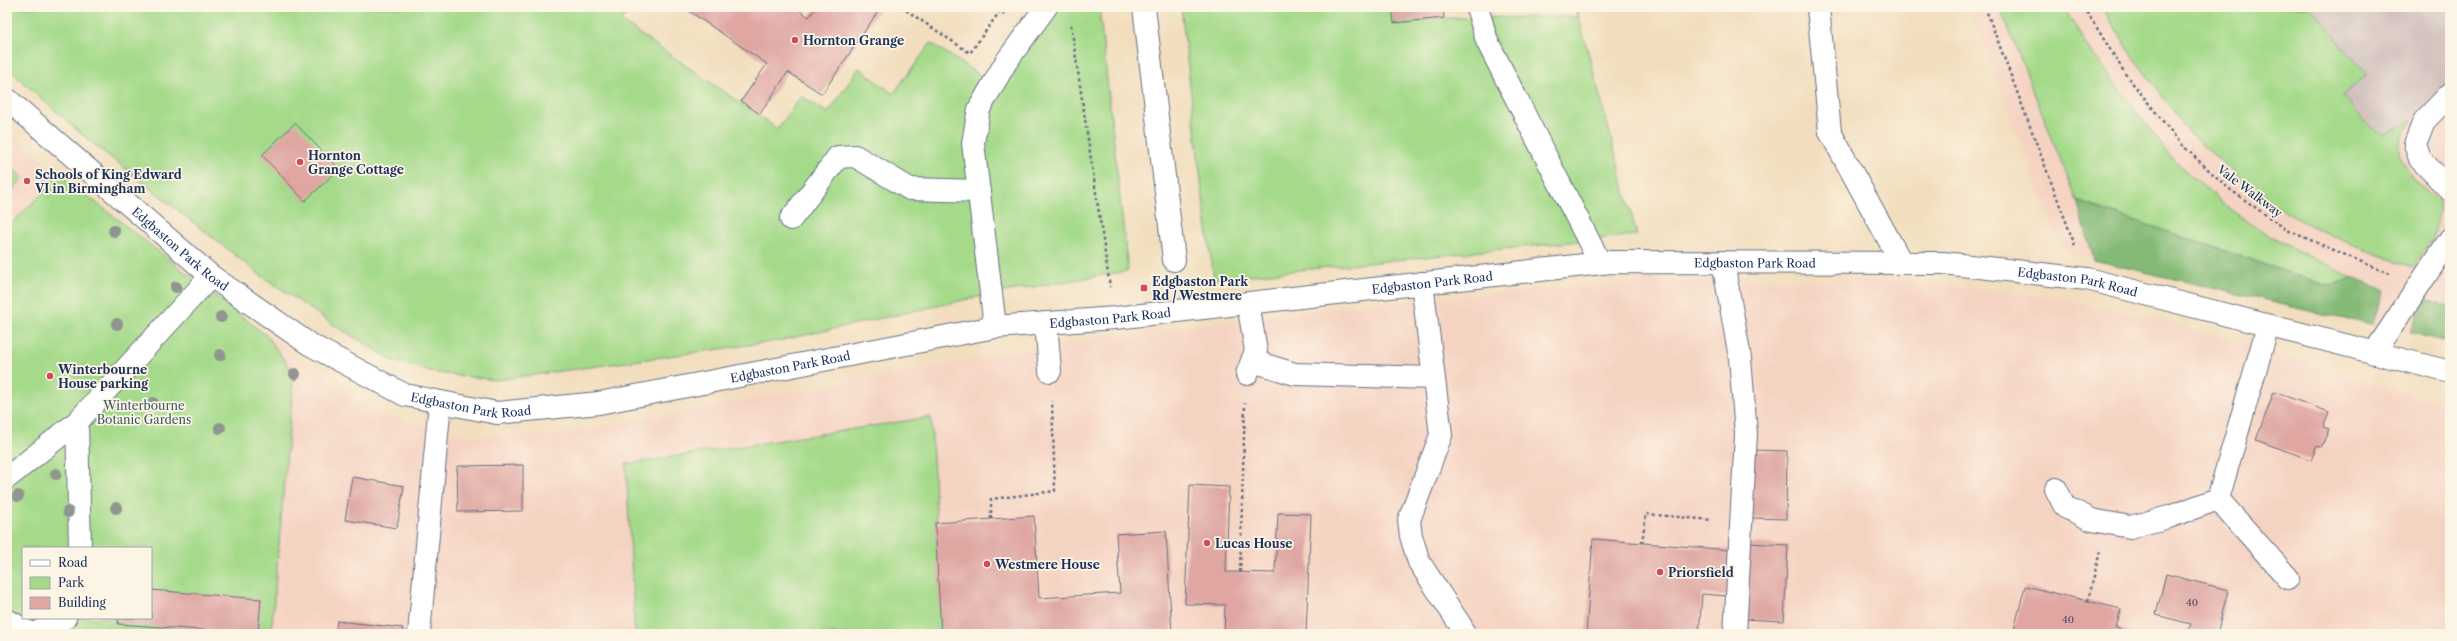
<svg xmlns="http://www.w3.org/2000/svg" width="2457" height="641" font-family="'Libre Caslon Text',serif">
<rect width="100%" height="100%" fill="#fcf5e5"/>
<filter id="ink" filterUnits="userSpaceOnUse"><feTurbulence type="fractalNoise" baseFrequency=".025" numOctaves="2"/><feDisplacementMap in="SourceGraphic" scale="8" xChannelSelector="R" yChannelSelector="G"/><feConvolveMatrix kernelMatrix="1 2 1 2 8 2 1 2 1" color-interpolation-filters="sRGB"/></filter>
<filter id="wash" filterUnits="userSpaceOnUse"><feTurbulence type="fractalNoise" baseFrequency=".012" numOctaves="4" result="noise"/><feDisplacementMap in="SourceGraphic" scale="16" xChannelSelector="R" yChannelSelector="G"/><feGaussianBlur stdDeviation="0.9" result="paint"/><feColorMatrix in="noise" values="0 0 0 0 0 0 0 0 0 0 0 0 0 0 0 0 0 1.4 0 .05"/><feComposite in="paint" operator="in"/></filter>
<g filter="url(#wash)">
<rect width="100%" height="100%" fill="#f2debe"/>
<path fill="#f5d3c2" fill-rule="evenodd" d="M1969 7H2450V343L2410 332 2330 316 2094 260 2061 249Z
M7 130 53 169 267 336 377 413 466 436 557 434 1082 340 1354 305 1657 280 1903 281 2051 297 2176 324 2450 406V634H7ZM23 548H151V618H23Z"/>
<path fill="#d1c0bd" d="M2310 7H2450V80L2413 120 2382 135 2373 131 2353 105 2342 96 2367 75Z"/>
<path fill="#a5da8a" stroke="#608474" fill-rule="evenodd" d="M7 7H630L621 21 778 129 801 96 828 113 859 68 893 94 931 43 993 84 1046 7H1099L1128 271 991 294 778 341 496 380 437 373 394 361 334 325 259 274 85 137 7 68Z
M1181 7H1392L1394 23 1444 18 1577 17 1576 7 1637 235 1214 279 1205 216Z
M2000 7H2063L2095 57 2174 161 2231 210 2276 240 2353 278 2329 286 2077 201Z
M2102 7H2310L2367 75 2342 96C2356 108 2366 127 2382 135L2413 120C2410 125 2403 132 2401 138 2393 166 2422 185 2439 203 2440 231 2428 245 2413 267L2354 246 2295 218 2248 185 2190 134 2134 58Z
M7 164 23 178 7 196Z
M53 169 267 336 294 373 271 634H7V228L43 193ZM23 548H151V618H23Z
M931 417 942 634H635L626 464Z"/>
<path fill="#84ba76" stroke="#50746a" d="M2077 201 2328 286 2353 278 2385 290 2372 324 2330 316 2094 260Z
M2424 299 2450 306V343L2410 332Z"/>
<g id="blocks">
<path fill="#dfa6a2" d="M683 7H794L809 17 816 7H881L822 94 788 72 760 114 741 101 767 64Z
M1392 7H1443L1444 18 1394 23Z
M295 123 339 169 305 201 262 155Z
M2274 392 2329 412 2323 427 2329 429 2321 448 2317 446 2311 460 2256 440Z
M1753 450 1787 451 1786 519 1752 518Z
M523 465V511L458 512 457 466Z
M352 477 404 486 397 528 345 520Z
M1190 485 1229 487 1226 572 1275 573 1278 513 1311 514 1306 634H1224L1225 605 1185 604Z
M1034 516 1039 598 1120 593 1116 534 1166 531 1172 634H1125V632L1091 634H941L935 523Z
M1593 539 1731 550 1728 596 1702 594 1699 634H1586Z
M1747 543 1788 545 1784 621 1743 619Z
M2166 574 2228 590 2217 634H2188L2191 624 2156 615Z
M2025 586 2121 609 2116 628 2137 634H2013Z
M151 590 261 599 258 634 118 624 119 618H151Z
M337 621 403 628 402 634H335Z"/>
</g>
</g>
<g filter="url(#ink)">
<use href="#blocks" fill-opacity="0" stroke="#666c80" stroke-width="1"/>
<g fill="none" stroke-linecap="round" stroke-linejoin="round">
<defs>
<g id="minor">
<path d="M1144 7 1174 260"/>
<path d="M1477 7 1487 41 1600 263"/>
<path d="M1818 7 1830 132 1901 262"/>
<path d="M2450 94 2424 121 2415 144 2420 159 2450 190"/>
<path id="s1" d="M7 99 211 276 309 344 405 395 497 413 599 403 995 327 1115 318 1611 262 1943 263 2087 279 2450 372"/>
<path d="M791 219 838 157 855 156 910 189 979 191"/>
<path d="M1723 262 1740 358 1746 434 1735 634"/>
<path d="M1422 283 1441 435 1409 520 1411 536 1419 562 1461 626 1464 634"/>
<path d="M1046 323 1050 371"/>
<path d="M995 327 973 143 979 109 1006 62 1046 7"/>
<path d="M2374 353 2450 239"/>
<path d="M1252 361 1295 374 1433 378"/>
<path d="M1247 374 1256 351 1248 303"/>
<path d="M77 422 80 548"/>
<path d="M7 478 77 422 211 276"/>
<path d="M2056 489 2065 507 2092 520 2130 527 2169 517 2218 499 2268 326"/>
<path d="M2218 499 2288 578"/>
<path d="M7 620 32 634"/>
<path d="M34 634 65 618"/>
<path d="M419 634 440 402"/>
</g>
</defs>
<use href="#minor" stroke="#666c80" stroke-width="24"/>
<path stroke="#666c80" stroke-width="2.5" stroke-dasharray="3 3" stroke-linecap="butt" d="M901 7 970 53 1000 11 1004 14
M1985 7 2076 248
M2084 7 2126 75 2182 145 2228 188 2287 230 2390 274
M1000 11 1003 7
M1071 25 1110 287
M991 519V499L1055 491 1052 401
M1642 543 1646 514 1711 520
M1240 572 1245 403
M2088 601 2100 551"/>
<use href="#minor" stroke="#fff" stroke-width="22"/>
</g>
<g fill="#8f958f">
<circle cx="114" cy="231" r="6"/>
<circle cx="176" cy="287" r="6"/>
<circle cx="221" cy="317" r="6"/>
<circle cx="117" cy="324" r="6"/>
<circle cx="220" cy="355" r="6"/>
<circle cx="295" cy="374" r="6"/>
<circle cx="153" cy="403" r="6"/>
<circle cx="220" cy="428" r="6"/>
<circle cx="56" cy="474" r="6"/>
<circle cx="18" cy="496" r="6"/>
<circle cx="116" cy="508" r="6"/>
<circle cx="68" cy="512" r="6"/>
</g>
</g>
<g fill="#d1495b" stroke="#fcf5e5" stroke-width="1.5">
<circle cx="795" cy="40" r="4"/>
<circle cx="300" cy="162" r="4"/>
<circle cx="27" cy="181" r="4"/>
<rect x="1140" y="284" width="8" height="8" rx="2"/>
<circle cx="50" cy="376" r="4"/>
<circle cx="1207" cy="543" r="4"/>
<circle cx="987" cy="564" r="4"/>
<circle cx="1660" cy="572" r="4"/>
</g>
<g text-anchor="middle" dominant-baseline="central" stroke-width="3.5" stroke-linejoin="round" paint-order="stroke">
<g font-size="10" fill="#4c4d6f">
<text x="2192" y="602">40</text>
<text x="2068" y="619">40</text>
</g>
<g font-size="12" font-weight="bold" fill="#1b2f5e" stroke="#fcf5e5" text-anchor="start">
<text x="803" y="40">Hornton Grange</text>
<text x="308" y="155">Hornton<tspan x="308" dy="14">Grange Cottage</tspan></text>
<text x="35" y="174">Schools of King Edward<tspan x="35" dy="14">VI in Birmingham</tspan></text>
<text x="1152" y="281">Edgbaston Park<tspan x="1152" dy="14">Rd / Westmere</tspan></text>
<text x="58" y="369">Winterbourne<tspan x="58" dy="14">House parking</tspan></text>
<text x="1215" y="543">Lucas House</text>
<text x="995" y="564">Westmere House</text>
<text x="1668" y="572">Priorsfield</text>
</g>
<g font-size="12" fill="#1b2f5e" stroke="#fcf5e5">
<text transform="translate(2250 191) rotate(37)">Vale Walkway</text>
<text stroke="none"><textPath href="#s1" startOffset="229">Edgbaston Park Road</textPath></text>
<text stroke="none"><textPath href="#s1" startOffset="1861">Edgbaston Park Road</textPath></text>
<text stroke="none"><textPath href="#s1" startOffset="1537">Edgbaston Park Road</textPath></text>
<text stroke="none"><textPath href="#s1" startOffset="2185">Edgbaston Park Road</textPath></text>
<text stroke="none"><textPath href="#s1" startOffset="1213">Edgbaston Park Road</textPath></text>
<text stroke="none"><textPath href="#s1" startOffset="889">Edgbaston Park Road</textPath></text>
<text stroke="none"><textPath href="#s1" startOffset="565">Edgbaston Park Road</textPath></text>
</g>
<g font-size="12" fill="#3e5a69" stroke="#fcf5e5">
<text x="144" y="405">Winterbourne<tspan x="144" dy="14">Botanic Gardens</tspan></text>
</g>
</g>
<rect width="2457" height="641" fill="none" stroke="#fcf5e5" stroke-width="24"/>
<rect x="22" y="547" width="130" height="72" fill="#fcf5e5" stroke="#a2a6af"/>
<rect x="30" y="560" width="20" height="6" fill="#ffffff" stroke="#a2a6af"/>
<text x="58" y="567" font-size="12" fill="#1b2f5e">Road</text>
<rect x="30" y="577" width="20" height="12" fill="#a5da8a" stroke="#a2a6af"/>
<text x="58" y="587" font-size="12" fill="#1b2f5e">Park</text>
<rect x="30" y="597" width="20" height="12" fill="#dfa6a2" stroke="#a2a6af"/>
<text x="58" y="607" font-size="12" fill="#1b2f5e">Building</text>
</svg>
